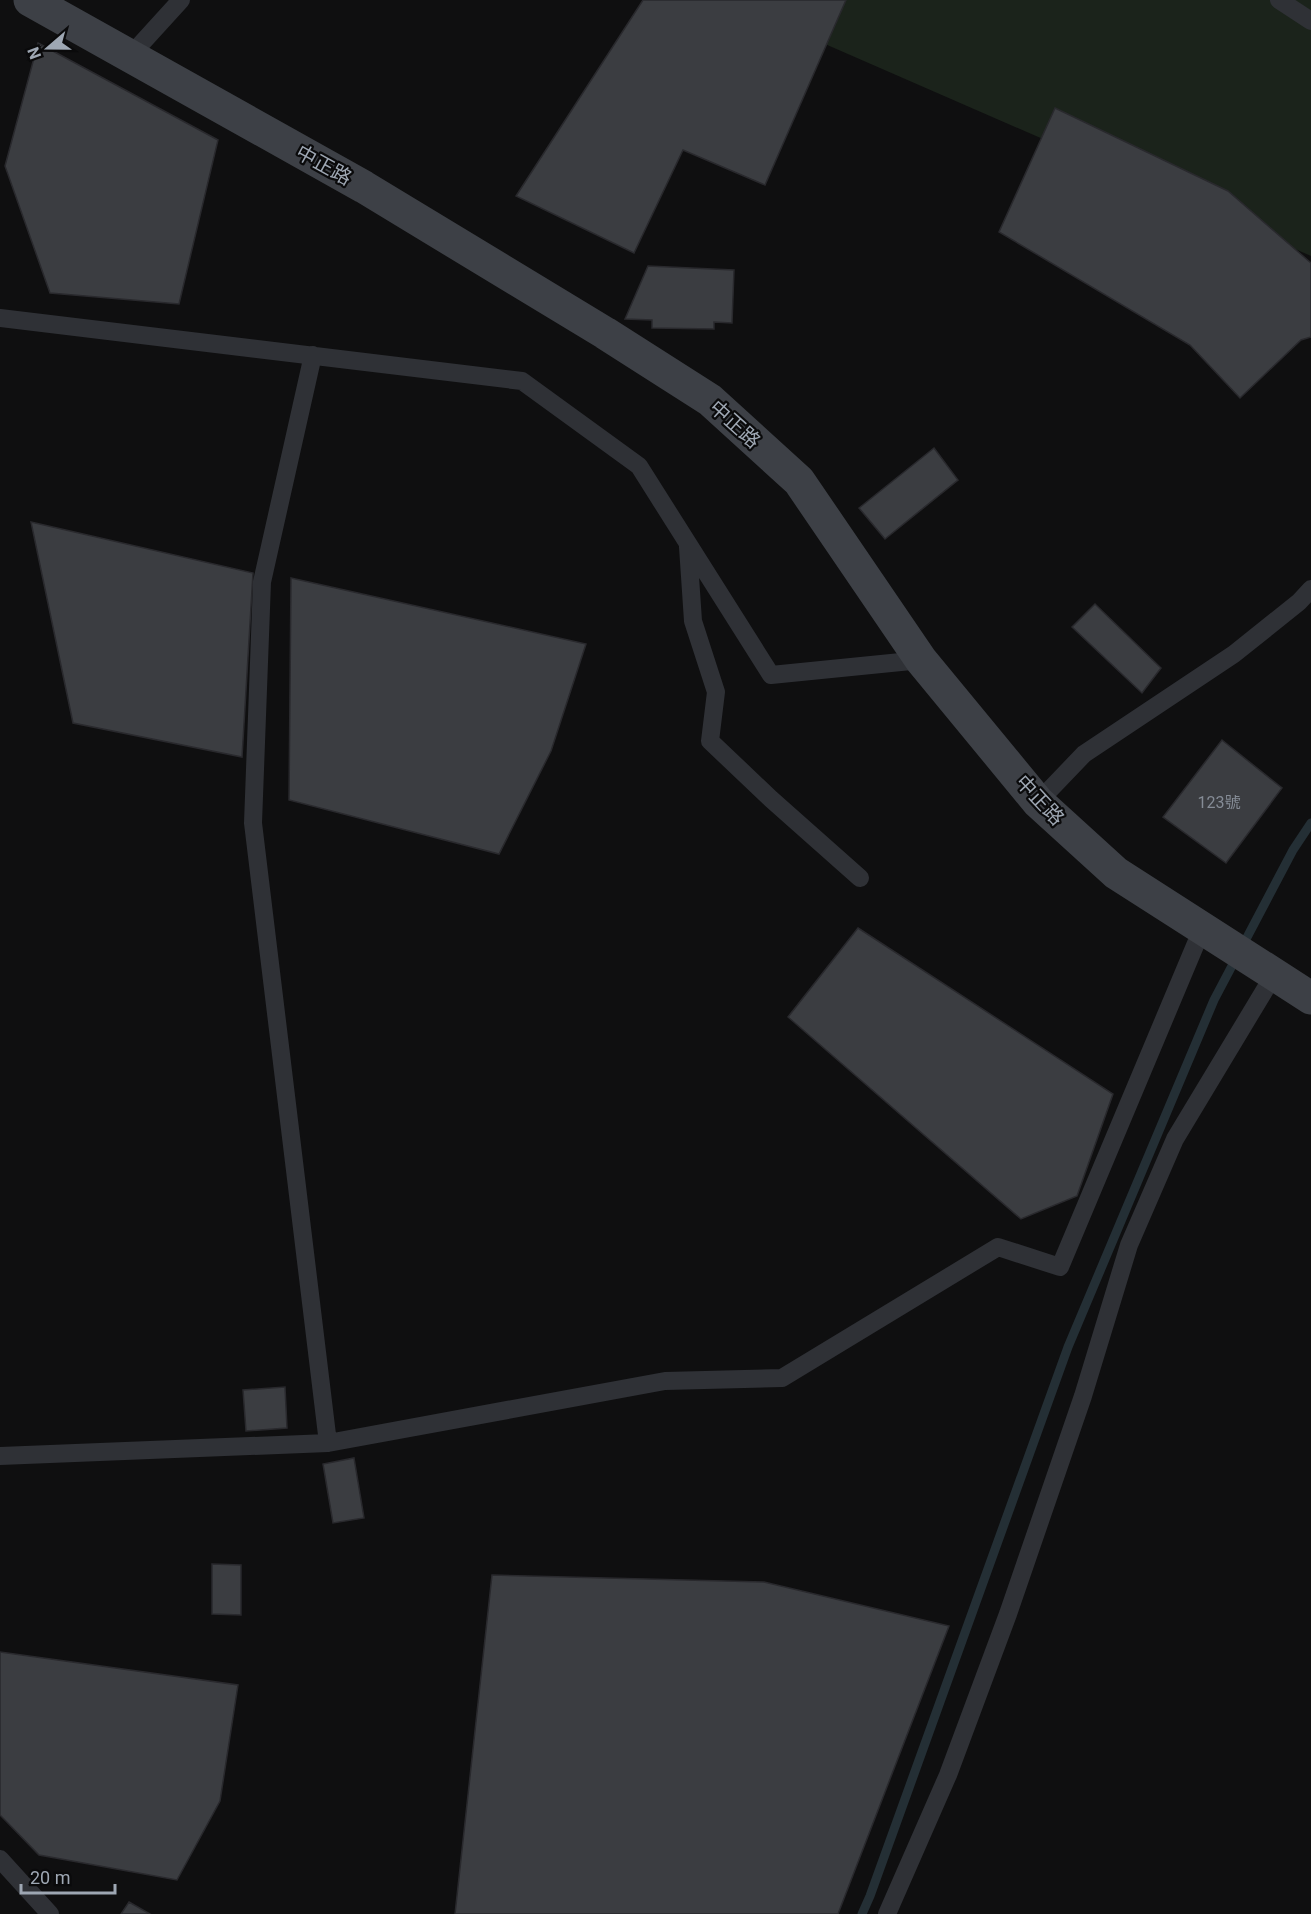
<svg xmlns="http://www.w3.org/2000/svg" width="1311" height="1914" font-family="Roboto,'Noto Sans TC',sans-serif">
<rect width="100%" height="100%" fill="#0f0f10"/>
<path fill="#1b231b" d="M724 0H1311V256Z"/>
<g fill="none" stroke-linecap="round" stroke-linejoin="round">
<path stroke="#242f35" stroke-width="9" d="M862 1914 870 1896 1068 1347 1214 1000 1293 850 1311 823"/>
</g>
<path fill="#3b3d41" stroke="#29292d" stroke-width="1.5" d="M643 0H846L765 185 683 150 634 253 516 196Z
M38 43 218 140 179 304 50 293 5 166Z
M1055 108 1228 191 1311 263V337L1301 340 1240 398 1190 345 999 232Z
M648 266 734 270 732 323 714 322V329L652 328V320L625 319Z
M934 448 958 480 885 539 859 508Z
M31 522 253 573 242 757 73 723Z
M291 578 586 644 551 751 499 854 289 800Z
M1095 604 1161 668 1142 693 1072 627Z
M1222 740 1282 788 1226 863 1163 817Z
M858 928 1113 1094 1077 1196 1021 1219 788 1017Z
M285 1387 287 1428 246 1431 243 1390Z
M354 1458 364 1518 333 1523 323 1464Z
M212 1564 241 1565V1615L212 1614Z
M492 1575 764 1582 949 1626 838 1914H455Z
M0 1652 238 1685 220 1801 177 1880 39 1855 0 1815Z
M129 1902 150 1914H121Z"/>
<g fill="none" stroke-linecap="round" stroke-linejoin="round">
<path stroke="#2f3136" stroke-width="18" d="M1279 0 1311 21
M130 56 181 0
M0 318 522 381 639 466 771 675 921 660
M313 355 262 582 253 823 328 1443
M688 547 693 621 716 692 710 741 771 799 860 878
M1038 802 1084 754 1234 654 1299 602 1311 589
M0 1456 328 1443 665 1381 782 1378 998 1247 1060 1267 1202 929
M0 1859 50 1914
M887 1914 948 1775 1008 1614 1083 1396 1129 1245 1175 1139 1275 973"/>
<path stroke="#3d4046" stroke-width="33" d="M30 0 364 187 605 333 710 400 799 481 921 660 1038 802 1116 873 1311 998"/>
</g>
<g text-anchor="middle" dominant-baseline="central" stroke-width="4.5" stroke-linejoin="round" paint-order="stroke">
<g font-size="16" fill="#858c96">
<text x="1219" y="802">123號</text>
</g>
<g font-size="20" fill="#9ea7b3" stroke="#0a0a0b">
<text transform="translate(324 165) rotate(29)">中正路</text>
<text transform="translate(735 424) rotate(42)">中正路</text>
<text transform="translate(1040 800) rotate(47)">中正路</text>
</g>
</g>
<g transform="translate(48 48) rotate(250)" stroke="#0a0a0b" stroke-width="4.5" paint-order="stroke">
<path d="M0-4.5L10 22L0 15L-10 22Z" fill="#9ea7b3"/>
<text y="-9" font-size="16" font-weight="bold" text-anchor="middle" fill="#9ea7b3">N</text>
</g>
<path d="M21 1884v9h94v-9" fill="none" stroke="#9ea7b3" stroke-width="3"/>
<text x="30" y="1884" font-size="18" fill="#9ea7b3" stroke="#0a0a0b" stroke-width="4.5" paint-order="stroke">20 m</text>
</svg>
